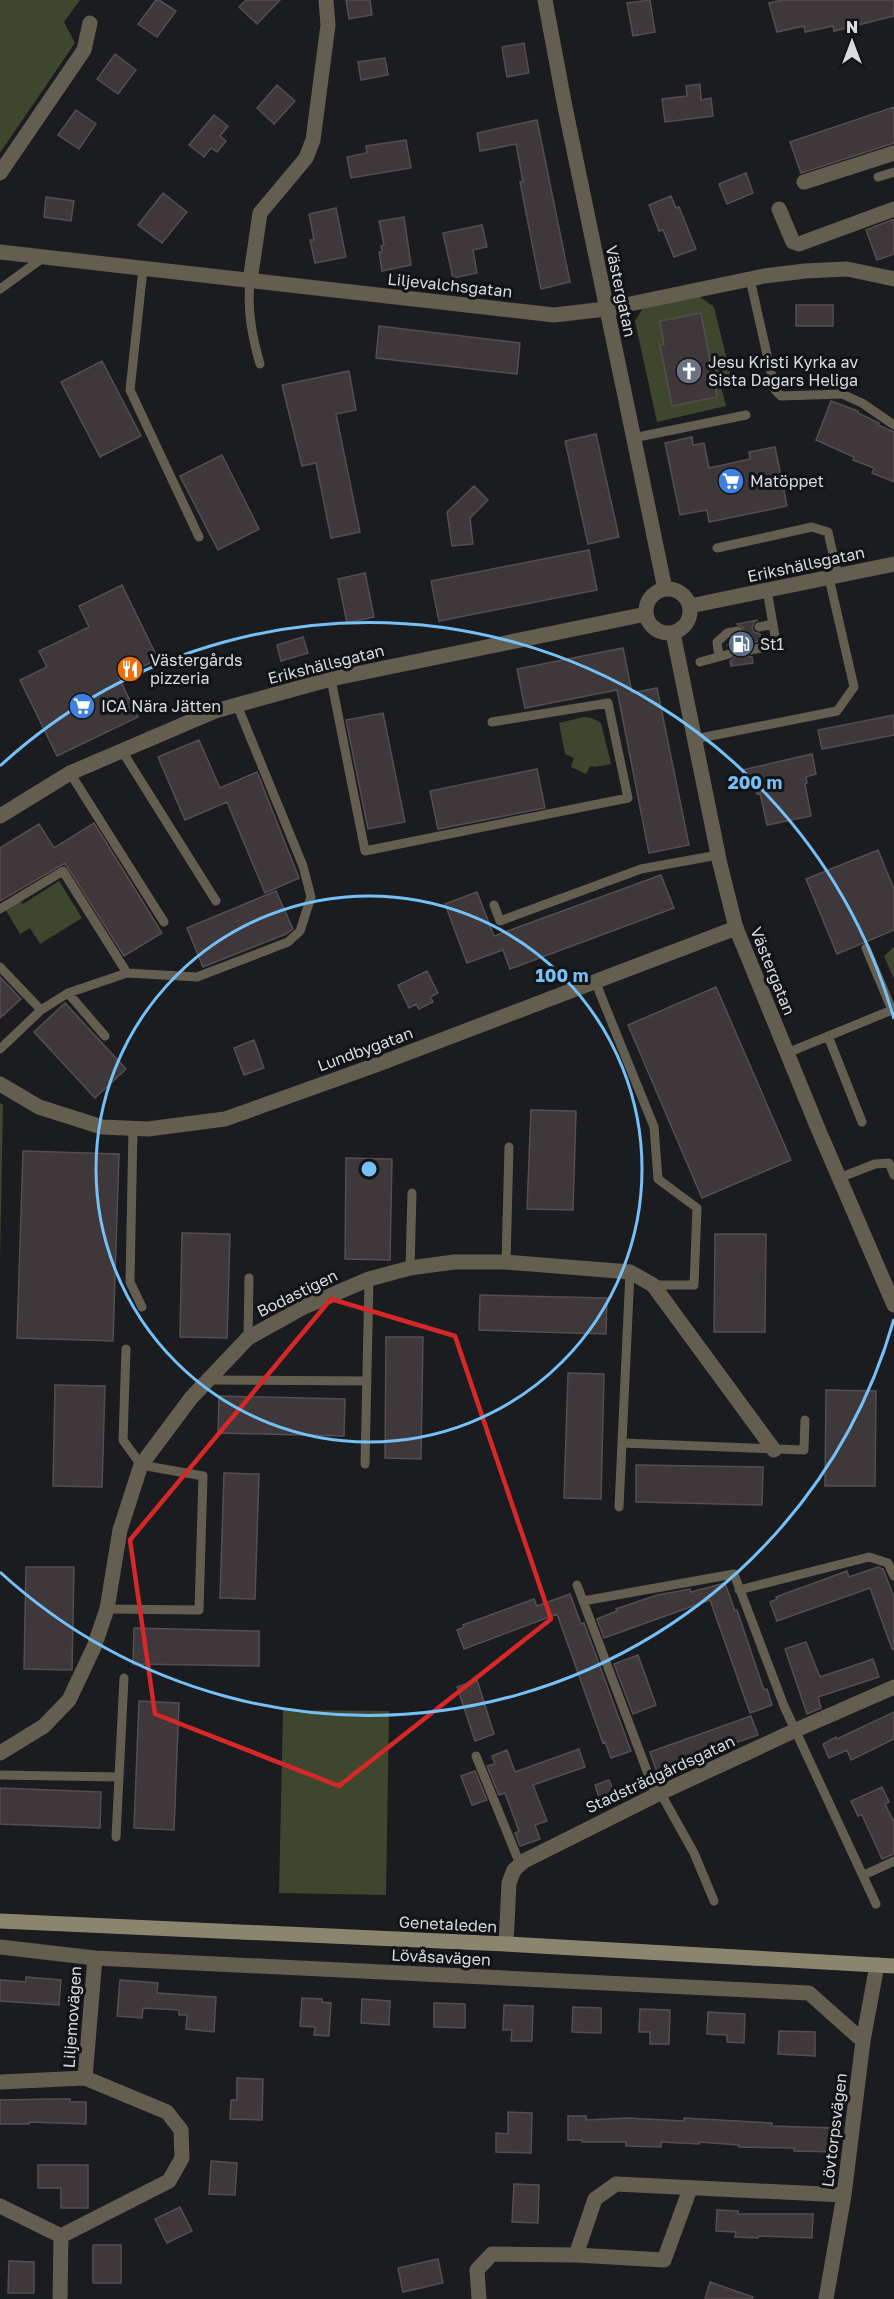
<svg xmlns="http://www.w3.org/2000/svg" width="894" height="2299" font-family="'Golos Text',sans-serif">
<rect width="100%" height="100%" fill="#1a1c20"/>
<path fill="#3f462e" d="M0 0H80L64 22 75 43 0 153Z
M696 294 714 307 732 380 720 383 726 406 657 422 635 321 645 305Z
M584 717 592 718 601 723 611 764 595 767 590 766 586 774 571 767 574 758 565 754 559 723Z
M59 881 82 918 40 944 30 928 20 934 5 909 19 900 23 904Z
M894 947V979L884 956Z
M0 1103 3 1105 0 1260Z
M283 1710 389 1711 386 1895 279 1893Z"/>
<path fill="#3e383a" stroke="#544e50" stroke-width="1.5" d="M156 0H159L176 11 157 37 138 24Z
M246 0H280L257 24 239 7Z
M346 0H370L372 15 349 19Z
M650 0 655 32 633 36 627 3Z
M782 0H894V16L834 31 833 26 805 32 804 26 777 32 769 3Z
M524 43 529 73 507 77 502 47Z
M115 54 136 70 118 94 97 79Z
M385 58 388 75 361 80 358 62Z
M700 84 701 100 711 98 713 116 665 122 662 99 687 96 686 86Z
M277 85 295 101 274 124 257 108Z
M894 107V143L801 173 790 142Z
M76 110 96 124 79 149 58 135Z
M214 115 228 126 220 136 226 141 217 152 211 148 204 157 189 145Z
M537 120 570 282 541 289 520 182H523L516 144 480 151 477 133Z
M406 140 411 168 351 178 347 157 367 153 366 146Z
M746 173 753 193 727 204 719 184Z
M163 193 187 212 162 243 138 225Z
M671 196 676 208 679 207 696 249 674 257 663 230 659 231 649 205Z
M46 197 74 201 71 221 44 217Z
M336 208 346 257 315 263 310 240H314L309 214Z
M404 217 411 265 382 271 379 252H382L381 246 384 245 379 221Z
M894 219V254L877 260 866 230Z
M482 225 487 247 473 250 477 273 453 278 443 233Z
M796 305H833V326H796Z
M701 313 717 397 672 406 660 345H664L660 321Z
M379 326 520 343 517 374 376 358Z
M102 361 141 436 100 457 61 382Z
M349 371 356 410 336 414 360 532 331 538 316 463 302 466 282 385Z
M831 401 858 411V413L879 423 878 425 894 432V482L872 473 874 468 853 460 854 457 816 440Z
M596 434 619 537 588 544 565 441Z
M692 437 693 445 704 443 709 468 750 459 749 452 775 447 787 506 709 522 707 510 680 515 665 443Z
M222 455 259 529 218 550 180 476Z
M474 486 488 500 470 518 473 544 452 546 447 512Z
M589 550 597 590 439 621 431 581Z
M365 573 374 617 347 623 338 579Z
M122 585 158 659 119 678 138 717 57 756 20 680 47 667 39 651 89 627 79 606Z
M758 620 754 622 752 628 754 632 760 634 761 641 749 643 744 648 745 655 752 657 753 663 731 666 730 661 734 658 736 653 727 645 741 643 740 637 744 633 743 627 737 624Z
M303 637 308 653 281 661 277 645Z
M623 648 632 693 657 688 689 845 649 853 617 690 525 708 517 669Z
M383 713 405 822 368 829 346 720Z
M894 715V735L822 749 818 730Z
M199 740 220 788 257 772 299 878 265 893 227 802 185 820 158 757Z
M812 754 816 774 806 777 807 783 805 784 811 816 767 825 760 793 757 794 755 787 746 789 742 770Z
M537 769 545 808 438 829 430 791Z
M94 823 162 933 124 956 65 863 0 901V848L39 824 54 848Z
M878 850 894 889V930L837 954 806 879Z
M661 875 674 908 510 969 503 950 467 963 445 904 477 892 494 936Z
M276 891 293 929 286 934 203 967 187 928Z
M427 971 438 993 430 997 433 1002 419 1009 416 1004 409 1008 398 985Z
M0 977 21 999 0 1018Z
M716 987 791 1160 702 1198 628 1025Z
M65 1003 126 1069 95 1098 34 1032Z
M254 1040 264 1068 244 1075 234 1048Z
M531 1110 576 1111 573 1210 527 1209Z
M23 1151 119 1154 113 1341 17 1338Z
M346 1158 392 1159 390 1260 345 1259Z
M182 1233 230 1234 227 1338 180 1337Z
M715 1234H766L765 1332H714Z
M480 1295 607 1298 606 1334 479 1330Z
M386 1337H423L421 1459 385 1458Z
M568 1373 604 1374 601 1499 564 1498Z
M55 1385 105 1386 102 1487 53 1486Z
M826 1390 876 1391 875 1486H825Z
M219 1396 345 1399 344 1436 218 1433Z
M636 1465 763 1467 762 1505 636 1502Z
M224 1473 259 1474 255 1599 220 1598Z
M26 1567H74L72 1670 24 1669Z
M878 1567 883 1569 894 1597V1649H892L870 1588 777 1621 770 1602 777 1599 776 1597 847 1571 849 1577Z
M725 1583 735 1611 737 1610 764 1690 767 1689 772 1705 750 1713 710 1600 604 1638 597 1619 617 1611 616 1609 657 1595 690 1589 691 1592Z
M570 1594 581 1624 584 1623 631 1751 611 1758 605 1742 603 1743 557 1614 464 1649 457 1630 464 1627 463 1625 534 1599 537 1606Z
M134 1628 259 1631V1666L133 1664Z
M806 1642 820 1677 873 1659 879 1677 818 1697 821 1708 807 1714 785 1649Z
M638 1655 656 1705 633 1714 614 1664Z
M477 1680 494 1734 475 1741 457 1687Z
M139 1701 179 1703 174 1830 134 1828Z
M894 1712V1739L851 1760 847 1750 829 1758 823 1744 836 1737 837 1739Z
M751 1716 758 1735 656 1770 650 1752Z
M579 1749 585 1767 533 1785 547 1821 535 1825 540 1839 520 1846 515 1833 519 1831 505 1793 499 1795 487 1766 495 1764 492 1756 507 1750 515 1772Z
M475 1771 487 1800 472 1805 461 1776Z
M609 1780 615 1795 600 1801 595 1785Z
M882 1787 889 1802 885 1804 894 1822V1854L882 1859 862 1815 858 1816 851 1801Z
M0 1788 101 1792 100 1828 0 1824Z
M26 1977 61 1980 59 2005 0 2001V1980L26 1982Z
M120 1980 158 1983 157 1993 216 1997 214 2032 186 2029 187 2015H179V2010L143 2008 142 2018 117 2016Z
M302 1998 322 1999V2002L331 2003 329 2036 314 2035 315 2027 300 2026Z
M362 1999 390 2001 389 2025 361 2023Z
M434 2003 465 2004V2028L434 2027Z
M504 2005 533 2006 532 2041H511L512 2030H503Z
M573 2007 601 2008V2033L572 2032Z
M640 2009 670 2010 669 2044H650V2032H639Z
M708 2012 745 2014 744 2043 727 2042V2035L707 2034Z
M779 2031 815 2032V2056L778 2054Z
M237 2078 263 2079 262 2120 230 2119 231 2100H237Z
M52 2099H70V2102H86V2124L29 2122V2124H0V2100Z
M508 2112 532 2113 531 2153 496 2152V2133L508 2134Z
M568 2116H586V2120L627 2118 684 2121V2118L772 2123V2126L835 2128 834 2152 794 2151V2148L739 2147V2145L699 2142V2144L661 2142V2147L626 2146V2142H582V2140H568Z
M211 2161 237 2163 235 2195 209 2194Z
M38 2165H88V2208H61V2188H38Z
M514 2184 539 2185 538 2223 512 2222Z
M180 2207 192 2231 167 2243 155 2219Z
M717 2210 738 2211V2214H813L812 2238 759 2236 758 2238 735 2237 736 2232 716 2231Z
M93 2245H121V2283H93Z
M438 2259 443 2283 403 2292 398 2268Z
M9 2261 34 2262V2293H8Z
M710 2282 753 2297 752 2299H705Z"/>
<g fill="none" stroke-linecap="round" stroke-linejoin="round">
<path stroke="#635e50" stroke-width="9" d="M878 177 894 172
M143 269 130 390 199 537
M750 279 775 390 781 396 842 394 862 403 894 425
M250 281C247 310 252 336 260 364
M0 289 44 257
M633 438 746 415
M717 548 812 527 828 532 838 576
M759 627 773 624
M750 650 773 646 776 642 767 590
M719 656 717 642 727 633 738 631
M700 662 729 654
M331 679 365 851 628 798 608 703 492 722
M695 739 837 711 854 687 829 578
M122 751 216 901
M70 773 164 922
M494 905 500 921 641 869 718 855
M0 909 63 871 127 973
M0 967 41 1010
M595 981 654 1127 658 1179 697 1208 694 1285H653
M68 993 105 1036
M828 1036 862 1122
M0 1049 41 1010 68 993 127 973 197 977 288 942 300 931 311 897 303 866 237 705
M787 1053 892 1010 866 948
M133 1128 130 1282 142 1307
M839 1178 875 1164 889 1163 894 1175
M506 1262 509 1147
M410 1268 412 1193
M630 1272 622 1443 804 1450 805 1420
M248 1338 249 1278
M208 1380 367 1381
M365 1464 369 1279
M619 1507 622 1443
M577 1585 656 1795
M739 1590 869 1557 888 1563 894 1576
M583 1601 734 1574 784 1706 876 1904
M107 1609 199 1610 203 1476 141 1465 123 1440 126 1349
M476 1756 520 1864
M0 1775 118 1777
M661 1794 694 1853 714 1901
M116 1837 124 1678
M864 1875 894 1861"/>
<path stroke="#635e50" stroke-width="15" d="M0 173 84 50 90 23
M804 182 894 153
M779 209 793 242 799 244 894 209
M0 252 554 315 606 309 764 276 805 271 847 269 894 279
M250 281 260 213 306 158 313 140 328 25 326 0
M0 1084 39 1107 102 1127 148 1129 225 1119 376 1065 736 928
M0 1753 44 1726 69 1700 94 1647 107 1609 120 1530 141 1465 191 1398 248 1338 304 1307 369 1279 410 1268 454 1262H506L630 1272 653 1285 774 1450
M506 1944 509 1883 514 1870 524 1861 656 1795 796 1730 894 1687
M0 1947 95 1958 809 1993 863 2041
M0 2082 85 2078 95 1958
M0 2206 61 2236 60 2299
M61 2236 169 2181 182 2158 181 2130 167 2112 85 2078
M576 2255 595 2199 616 2184 844 2195
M479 2299 477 2270 492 2254 576 2255 664 2260 690 2189
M826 2299 844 2195 863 2041 877 1965"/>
<path stroke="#635e50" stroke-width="15" d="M545 0 565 107 665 589
M646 611a22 22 0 1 1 44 0a22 22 0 1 1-44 0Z
M690 606 894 564
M673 633 720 864 736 928 819 1131 894 1305
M0 816 70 773 215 711 331 679 646 614"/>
<path stroke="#8c856d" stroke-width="15" d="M0 1921 506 1944 894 1966"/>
</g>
<path fill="none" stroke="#d62828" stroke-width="4.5" stroke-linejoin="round" d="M331 1299 455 1336 551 1619 339 1786 155 1714 130 1540Z"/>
<g fill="none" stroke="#75c0f6" stroke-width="3">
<circle cx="369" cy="1169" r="273"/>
<path d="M894 1319A546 546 0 0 1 0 1572M0 766A546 546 0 0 1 894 1019"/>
</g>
<defs>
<symbol id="church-disc" viewBox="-11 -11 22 22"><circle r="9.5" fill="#6b7280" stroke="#111317"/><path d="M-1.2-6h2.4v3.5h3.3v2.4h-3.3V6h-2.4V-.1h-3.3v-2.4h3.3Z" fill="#fff"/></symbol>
<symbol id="supermarket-disc" viewBox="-11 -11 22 22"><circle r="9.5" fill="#3f7fe0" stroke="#111317"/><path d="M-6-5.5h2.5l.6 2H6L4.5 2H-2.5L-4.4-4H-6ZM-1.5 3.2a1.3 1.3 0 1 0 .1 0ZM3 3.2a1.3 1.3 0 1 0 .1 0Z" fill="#fff"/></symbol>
<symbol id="fuel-disc" viewBox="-11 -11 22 22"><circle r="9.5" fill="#5c6f8a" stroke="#111317"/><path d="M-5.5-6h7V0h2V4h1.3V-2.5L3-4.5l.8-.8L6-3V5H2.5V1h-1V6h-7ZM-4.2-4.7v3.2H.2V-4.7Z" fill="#fff"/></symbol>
<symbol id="restaurant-disc" viewBox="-11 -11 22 22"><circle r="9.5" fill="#e8710a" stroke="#111317"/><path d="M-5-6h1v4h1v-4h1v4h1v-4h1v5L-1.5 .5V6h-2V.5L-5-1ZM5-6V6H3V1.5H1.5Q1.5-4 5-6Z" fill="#fff"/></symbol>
</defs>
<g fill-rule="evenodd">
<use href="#church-disc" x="674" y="356" width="30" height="30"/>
<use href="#supermarket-disc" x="716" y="466" width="30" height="30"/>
<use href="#fuel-disc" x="726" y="629" width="30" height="30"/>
<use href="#restaurant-disc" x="115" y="654" width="30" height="30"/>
<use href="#supermarket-disc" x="67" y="691" width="30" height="30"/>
</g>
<g text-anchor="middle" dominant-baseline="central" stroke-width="6" stroke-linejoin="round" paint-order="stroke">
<g font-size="16" fill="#d9dbde" stroke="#111317">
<text transform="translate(450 285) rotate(6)">Liljevalchsgatan</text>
<text transform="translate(621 291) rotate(78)">Västergatan</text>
<text transform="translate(806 564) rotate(-12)">Erikshällsgatan</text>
<text transform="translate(326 664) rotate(-14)">Erikshällsgatan</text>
<text transform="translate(773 971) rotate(68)">Västergatan</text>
<text transform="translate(365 1049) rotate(-20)">Lundbygatan</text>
<text transform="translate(297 1293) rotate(-26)">Bodastigen</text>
<text transform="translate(660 1774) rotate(-25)">Stadsträdgårdsgatan</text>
<text transform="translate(448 1924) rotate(3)">Genetaleden</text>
<text transform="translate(441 1957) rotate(3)">Lövåsavägen</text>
<text transform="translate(72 2017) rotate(-86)">Liljemovägen</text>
<text transform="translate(834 2130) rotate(-83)">Lövtorpsvägen</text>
</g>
<g font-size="16" fill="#d9dbde" stroke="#111317" text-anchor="start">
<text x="708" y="362">Jesu Kristi Kyrka av<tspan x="708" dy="18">Sista Dagars Heliga</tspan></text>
<text x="750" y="481">Matöppet</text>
<text x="760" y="644">St1</text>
<text x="150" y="660">Västergårds<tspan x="150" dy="18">pizzeria</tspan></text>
<text x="101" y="706">ICA Nära Jätten</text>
</g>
</g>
<circle cx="369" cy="1169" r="9" fill="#75c0f6" stroke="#111317" stroke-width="3"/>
<g font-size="18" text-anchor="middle" font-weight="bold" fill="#75c0f6" stroke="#111317" stroke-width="6" stroke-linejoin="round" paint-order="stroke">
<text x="755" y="789">200 m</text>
<text x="562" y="982">100 m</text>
</g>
<g transform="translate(852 42)" stroke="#111317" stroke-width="4.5" paint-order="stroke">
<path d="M0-4.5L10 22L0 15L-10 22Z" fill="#d9dbde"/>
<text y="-9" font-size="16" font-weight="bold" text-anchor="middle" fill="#d9dbde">N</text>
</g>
</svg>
